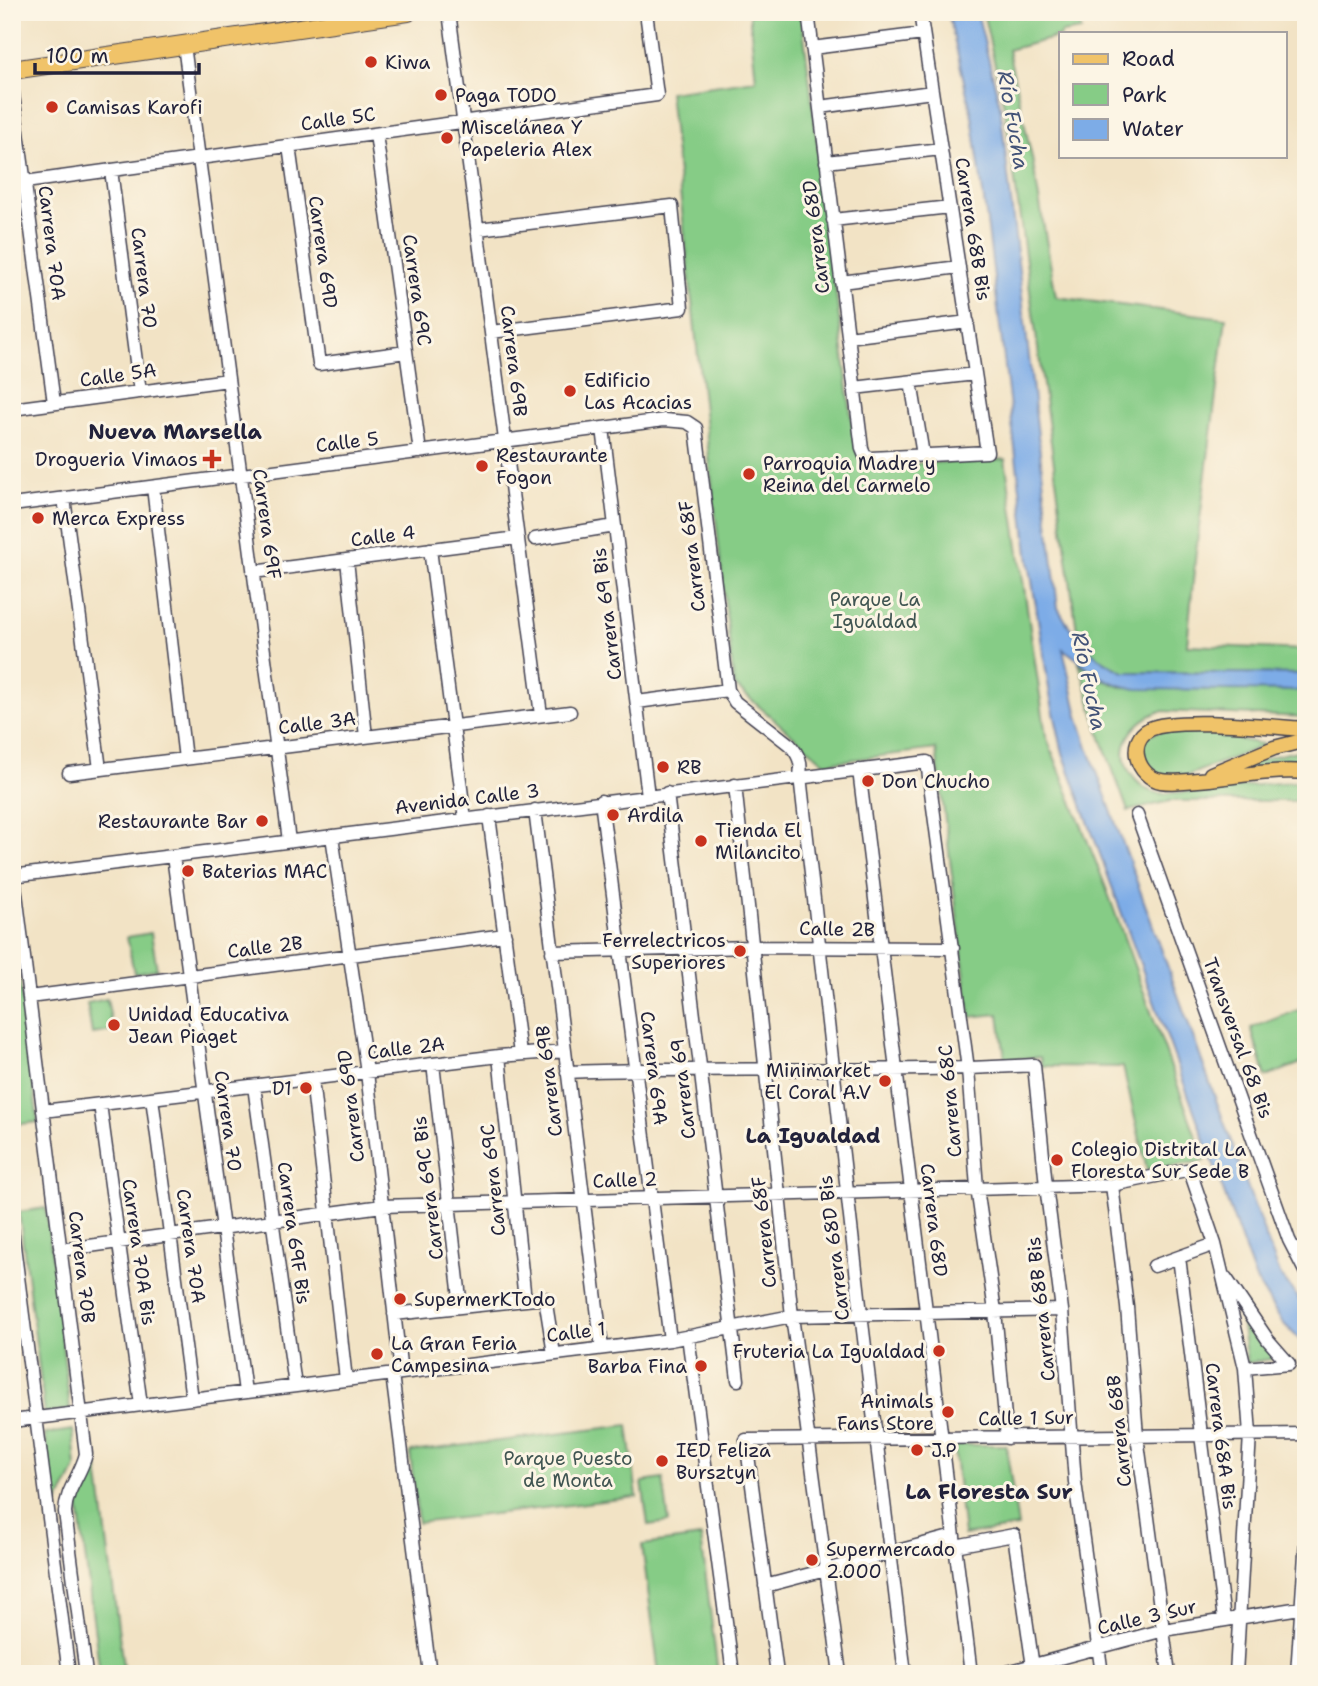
<svg xmlns="http://www.w3.org/2000/svg" width="1318" height="1686" font-family="'Shantell Sans',sans-serif">
<rect width="100%" height="100%" fill="#fcf5e5"/>
<filter id="ink" filterUnits="userSpaceOnUse"><feTurbulence type="fractalNoise" baseFrequency=".0143" numOctaves="2"/><feDisplacementMap in="SourceGraphic" scale="14" xChannelSelector="R" yChannelSelector="G"/><feConvolveMatrix kernelMatrix="1 2 1 2 8 2 1 2 1" color-interpolation-filters="sRGB"/></filter>
<filter id="wash" filterUnits="userSpaceOnUse"><feTurbulence type="fractalNoise" baseFrequency=".00686" numOctaves="4" result="noise"/><feDisplacementMap in="SourceGraphic" scale="28" xChannelSelector="R" yChannelSelector="G"/><feGaussianBlur stdDeviation="1.57" result="paint"/><feColorMatrix in="noise" values="0 0 0 0 0 0 0 0 0 0 0 0 0 0 0 0 0 1.4 0 .05"/><feComposite in="paint" operator="in"/></filter>
<g filter="url(#wash)">
<rect width="100%" height="100%" fill="#f2e3c5"/>
<path fill="#86cc86" stroke="#547760" stroke-width="2" d="M749 12H801L854 438 861 461 868 466 1005 459 1046 736 1105 885 1205 1161 1147 1170 1123 1067 1042 1066 1040 1057 1005 1059 999 1014 970 1017 936 749 825 763 734 685 669 92 756 80Z
M983 12H1077L1081 30 1061 33V36L1008 50 1032 158 1056 297 1226 318 1196 550 1187 645 1306 650V674L1124 672C1105 664 1091 654 1078 638L1005 110Z
M1079 663 1101 679 1121 687 1306 691V717L1161 711C1132 721 1112 750 1133 777 1138 783 1143 788 1150 791 1161 796 1175 792 1187 792 1227 789 1266 783 1306 781V801H1170L1128 811 1101 738Z
M1186 729 1262 744 1263 746 1186 776H1160L1146 768C1144 762 1140 753 1141 746 1144 729 1173 730 1186 729Z
M1306 749V766L1237 769 1270 757Z
M12 922 38 1122 12 1125Z
M151 933 157 969 134 973 127 937Z
M107 999 113 1031 92 1034 87 1003Z
M1306 1007V1061L1266 1077 1251 1028Z
M46 1208 70 1409 45 1414 19 1212Z
M1241 1320 1278 1358 1247 1363Z
M628 1425 637 1497 418 1523 410 1452Z
M73 1430 76 1468 58 1503 55 1518 45 1434Z
M954 1445H1006L1018 1527 964 1535Z
M97 1461 124 1674H100L79 1507 82 1495Z
M663 1479 669 1522 648 1525 642 1482Z
M701 1537 718 1674H659L642 1545Z"/>
<path fill="#7dace7" stroke="#506791" stroke-width="2" d="M948 12H977L1000 106 1058 608C1074 637 1093 659 1124 672L1306 674V691L1137 689C1101 684 1090 667 1063 649L1078 716 1088 747 1265 1235 1280 1274 1306 1309V1346L1282 1322 1256 1280 1063 753 1050 695 1029 562 988 229 972 116Z"/>
</g>
<g filter="url(#ink)">
<g fill="none" stroke-linecap="round" stroke-linejoin="round">
<defs>
<path id="minor" d="M449 12 541 715
M808 12 862 449 865 456 871 458 987 452 920 12
M184 45 289 841
M812 48 923 34
M12 87 54 403
M820 107 932 92
M376 134 420 452
M289 146 319 364 406 352
M826 162 941 149
M111 170 140 392
M25 182 657 95 646 12
M833 220 950 207
M478 229 672 206 682 308 491 332
M841 282 959 267
M848 337 968 322
M911 382 923 455
M854 388 975 374
M12 409 228 380
M603 428 648 796
M153 487 185 759
M64 498 100 769
M12 505 664 420 687 422 696 428 728 690 735 702 790 745C799 755 802 763 800 776L861 1314 905 1674
M535 539 615 526
M430 549 465 819
M347 560 366 737
M253 572 518 538
M637 702 728 690
M859 770 971 1674
M69 773 570 712
M735 785 792 1316 840 1674
M667 793 738 1380
M601 801 670 1340
M535 810 602 1348
M1137 815 1289 1240 1306 1273
M489 816 520 1054
M332 836 367 1072 401 1373
M173 856 245 1392
M12 861 86 1454C81 1475 66 1489 65 1512L86 1674
M12 876 927 762 968 1069 977 1188 995 1311 1007 1438
M552 952 752 947 953 948
M29 997 505 935
M499 1056 525 1300
M433 1064 461 1307
M567 1072C723 1066 879 1074 1034 1065L1046 1186 1062 1310 1075 1482 1102 1674
M312 1079 346 1380
M254 1086 295 1386
M152 1098 192 1399
M100 1104 141 1405
M43 1111 499 1056 565 1051
M1112 1185 1127 1307 1137 1436 1169 1674
M12 1230 69 1674
M60 1250 382 1206 1112 1185 1186 1170 1191 1174 1215 1244 1245 1368 1250 1434 1236 1674
M1179 1257 1224 1620
M1154 1266 1215 1244
M1226 1278 1268 1340 1289 1364
M394 1314 545 1298 554 1354
M688 1336 733 1674
M1245 1368 1289 1364
M392 1374 430 1674
M12 1421 670 1340 792 1316 1062 1310
M955 1546 1014 1535 1034 1674
M765 1586 954 1536
M777 1674 746 1440 1306 1434
M1000 1674 1164 1630 1306 1607
M1297 1674 1306 1539"/>
<path id="major" d="M1306 729C1274 727 1174 717 1150 729 1126 741 1137 777 1161 781 1173 783 1186 781 1198 780 1234 777 1269 769 1306 772
M1211 774 1274 748 1306 740"/>
<path id="highway" d="M12 70 408 12"/>
</defs>
<use href="#minor" stroke="#413f50" stroke-width="15"/>
<use href="#major" stroke="#413f50" stroke-width="17"/>
<use href="#highway" stroke="#413f50" stroke-width="20"/>
<use href="#minor" stroke="#fff" stroke-width="12"/>
<use href="#major" stroke="#f0c369" stroke-width="14"/>
<use href="#highway" stroke="#f0c369" stroke-width="18"/>
</g>
</g>
<g fill="#c8321e" stroke="#fcf5e5" stroke-width="2.5">
<circle cx="371" cy="62" r="7"/>
<circle cx="441" cy="95" r="7"/>
<circle cx="52" cy="107" r="7"/>
<circle cx="447" cy="138" r="7"/>
<circle cx="570" cy="391" r="7"/>
<path d="M208.5 448.5h7v7h7v7h-7v7h-7v-7h-7v-7h7z"/>
<circle cx="482" cy="466" r="7"/>
<circle cx="749" cy="474" r="7"/>
<circle cx="38" cy="518" r="7"/>
<circle cx="663" cy="767" r="7"/>
<circle cx="868" cy="781" r="7"/>
<circle cx="613" cy="815" r="7"/>
<circle cx="262" cy="821" r="7"/>
<circle cx="701" cy="841" r="7"/>
<circle cx="188" cy="871" r="7"/>
<circle cx="740" cy="951" r="7"/>
<circle cx="114" cy="1025" r="7"/>
<circle cx="885" cy="1081" r="7"/>
<circle cx="306" cy="1088" r="7"/>
<circle cx="1057" cy="1160" r="7"/>
<circle cx="400" cy="1299" r="7"/>
<circle cx="939" cy="1351" r="7"/>
<circle cx="377" cy="1354" r="7"/>
<circle cx="701" cy="1366" r="7"/>
<circle cx="948" cy="1412" r="7"/>
<circle cx="917" cy="1450" r="7"/>
<circle cx="662" cy="1461" r="7"/>
<circle cx="812" cy="1560" r="7"/>
</g>
<g text-anchor="middle" dominant-baseline="central" stroke-width="6" stroke-linejoin="round" paint-order="stroke">
<g font-size="19" fill="#22223b" stroke="#fcf5e5" text-anchor="start">
<text x="385" y="62">Kiwa</text>
<text x="455" y="95">Paga TODO</text>
<text x="66" y="107">Camisas Karofi</text>
<text x="461" y="127">Miscelánea Y<tspan x="461" dy="22">Papeleria Alex</tspan></text>
<text x="584" y="380">Edificio<tspan x="584" dy="22">Las Acacias</tspan></text>
<text x="496" y="455">Restaurante<tspan x="496" dy="22">Fogon</tspan></text>
<text x="198" y="459" text-anchor="end">Drogueria Vimaos</text>
<text x="763" y="463">Parroquia Madre y<tspan x="763" dy="22">Reina del Carmelo</tspan></text>
<text x="52" y="518">Merca Express</text>
<text x="677" y="767">RB</text>
<text x="882" y="781">Don Chucho</text>
<text x="627" y="815">Ardila</text>
<text x="248" y="821" text-anchor="end">Restaurante Bar</text>
<text x="715" y="830">Tienda El<tspan x="715" dy="22">Milancito</tspan></text>
<text x="202" y="871">Baterias MAC</text>
<text x="726" y="940" text-anchor="end">Ferrelectricos<tspan x="726" dy="22">Superiores</tspan></text>
<text x="128" y="1014">Unidad Educativa<tspan x="128" dy="22">Jean Piaget</tspan></text>
<text x="871" y="1070" text-anchor="end">Minimarket<tspan x="871" dy="22">El Coral A.V</tspan></text>
<text x="292" y="1088" text-anchor="end">D1</text>
<text x="1071" y="1149">Colegio Distrital La<tspan x="1071" dy="22">Floresta Sur Sede B</tspan></text>
<text x="414" y="1299">SupermerKTodo</text>
<text x="391" y="1343">La Gran Feria<tspan x="391" dy="22">Campesina</tspan></text>
<text x="925" y="1351" text-anchor="end">Fruteria La Igualdad</text>
<text x="687" y="1366" text-anchor="end">Barba Fina</text>
<text x="934" y="1401" text-anchor="end">Animals<tspan x="934" dy="22">Fans Store</tspan></text>
<text x="676" y="1450">IED Feliza<tspan x="676" dy="22">Bursztyn</tspan></text>
<text x="931" y="1450">J.P</text>
<text x="826" y="1549">Supermercado<tspan x="826" dy="22">2.000</tspan></text>
</g>
<g font-size="19" fill="#22223b" stroke="#fcf5e5">
<text transform="translate(338 119) rotate(-8)">Calle 5C</text>
<text transform="translate(973 229) rotate(81)">Carrera 68B Bis</text>
<text transform="translate(816 237) rotate(-97)">Carrera 68D</text>
<text transform="translate(52 243) rotate(83)">Carrera 70A</text>
<text transform="translate(323 252) rotate(82)">Carrera 69D</text>
<text transform="translate(144 278) rotate(83)">Carrera 70</text>
<text transform="translate(417 290) rotate(82)">Carrera 69C</text>
<text transform="translate(514 361) rotate(83)">Carrera 69B</text>
<text transform="translate(118 375) rotate(-8)">Calle 5A</text>
<text transform="translate(347 442) rotate(-7)">Calle 5</text>
<text transform="translate(267 524) rotate(82)">Carrera 69F</text>
<text transform="translate(383 536) rotate(-7)">Calle 4</text>
<text transform="translate(692 556) rotate(-97)">Carrera 68F</text>
<text transform="translate(607 614) rotate(-97)">Carrera 69 Bis</text>
<text transform="translate(317 723) rotate(-7)">Calle 3A</text>
<text transform="translate(467 799) rotate(-7)">Avenida Calle 3</text>
<text transform="translate(837 929) rotate(1)">Calle 2B</text>
<text transform="translate(265 947) rotate(-7)">Calle 2B</text>
<text transform="translate(1238 1038) rotate(70)">Transversal 68 Bis</text>
<text transform="translate(406 1048) rotate(-7)">Calle 2A</text>
<text transform="translate(654 1068) rotate(83)">Carrera 69A</text>
<text transform="translate(549 1081) rotate(-97)">Carrera 69B</text>
<text transform="translate(683 1089) rotate(-97)">Carrera 69</text>
<text transform="translate(950 1101) rotate(-95)">Carrera 68C</text>
<text transform="translate(351 1106) rotate(-97)">Carrera 69D</text>
<text transform="translate(228 1121) rotate(82)">Carrera 70</text>
<text transform="translate(493 1180) rotate(-96)">Carrera 69C</text>
<text transform="translate(625 1180) rotate(-2)">Calle 2</text>
<text transform="translate(428 1188) rotate(-97)">Carrera 69C Bis</text>
<text transform="translate(934 1220) rotate(83)">Carrera 68D</text>
<text transform="translate(764 1232) rotate(-96)">Carrera 68F</text>
<text transform="translate(294 1233) rotate(82)">Carrera 69F Bis</text>
<text transform="translate(191 1246) rotate(82)">Carrera 70A</text>
<text transform="translate(834 1248) rotate(-97)">Carrera 68D Bis</text>
<text transform="translate(139 1252) rotate(82)">Carrera 70A Bis</text>
<text transform="translate(82 1267) rotate(83)">Carrera 70B</text>
<text transform="translate(1041 1309) rotate(-96)">Carrera 68B Bis</text>
<text transform="translate(576 1332) rotate(-7)">Calle 1</text>
<text transform="translate(1026 1418) rotate(-1)">Calle 1 Sur</text>
<text transform="translate(1119 1431) rotate(-96)">Carrera 68B</text>
<text transform="translate(1221 1436) rotate(83)">Carrera 68A Bis</text>
<text transform="translate(1147 1617) rotate(-13)">Calle 3 Sur</text>
</g>
<g font-size="19" fill="#405552" stroke="#fcf5e5">
<text x="875" y="599">Parque La<tspan x="875" dy="22">Igualdad</tspan></text>
<text x="568" y="1458">Parque Puesto<tspan x="568" dy="22">de Monta</tspan></text>
</g>
<g font-size="21" font-style="italic" fill="#425277" stroke="#fcf5e5">
<text transform="translate(1013 120) rotate(80)">Río Fucha</text>
<text transform="translate(1089 681) rotate(78)">Río Fucha</text>
</g>
<g font-size="21" font-weight="bold" fill="#22223b" stroke="#fcf5e5">
<text x="175" y="432">Nueva Marsella</text>
<text x="813" y="1136">La Igualdad</text>
<text x="989" y="1492">La Floresta Sur</text>
</g>
</g>
<rect width="1318" height="1686" fill="none" stroke="#fcf5e5" stroke-width="42"/>
<rect x="1059" y="32" width="228" height="126" fill="#fcf5e5" stroke="#a5a1a1" stroke-width="2"/>
<rect x="1073" y="54" width="35" height="10" fill="#f0c369" stroke="#a5a1a1" stroke-width="2"/>
<text x="1122" y="66" font-size="21" fill="#22223b">Road</text>
<rect x="1073" y="84" width="35" height="21" fill="#86cc86" stroke="#a5a1a1" stroke-width="2"/>
<text x="1122" y="102" font-size="21" fill="#22223b">Park</text>
<rect x="1073" y="119" width="35" height="21" fill="#7dace7" stroke="#a5a1a1" stroke-width="2"/>
<text x="1122" y="136" font-size="21" fill="#22223b">Water</text>
<path d="M35 63v10h164v-10" fill="none" stroke="#22223b" stroke-width="3.5"/>
<text x="46" y="63" font-size="21" fill="#22223b" stroke="#fcf5e5" stroke-width="5" paint-order="stroke">100 m</text>
</svg>
